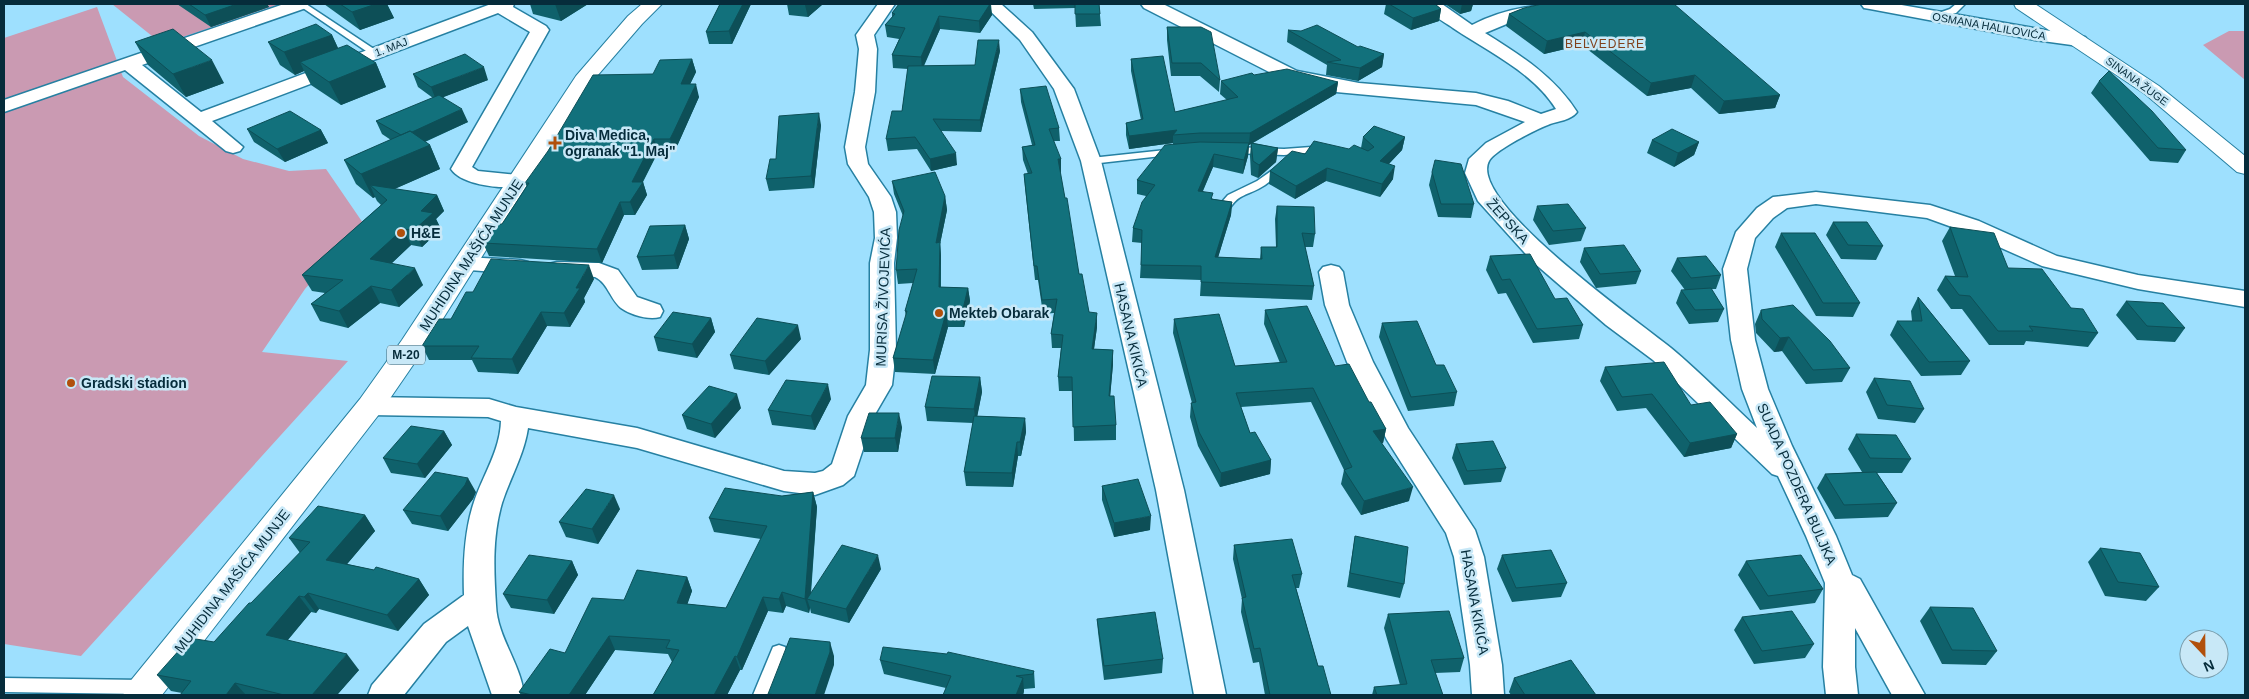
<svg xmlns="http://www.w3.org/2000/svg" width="2249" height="699" font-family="Arial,sans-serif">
<rect width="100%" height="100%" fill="#9ee0fe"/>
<path fill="#ca9ab2" d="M112 4H280L162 44Z
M97 7 123 77 199 136 243 159 289 171 326 169 363 223 305 289 262 352 348 361 81 656 4 644V38Z
M2229 31H2245V80L2203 45Z"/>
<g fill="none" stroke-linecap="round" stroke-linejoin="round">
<defs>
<path id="service" d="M297 4H306L380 53 378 55H372Z
M1956 4H1965L1956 13 1934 19 1930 16 1950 9Z
M1325 146 1330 149 1329 151 1284 155 1233 153 1228 150 1233 147 1284 149Z
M1175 149 1179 150V154L1091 164 1086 161 1091 158Z
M1281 164 1285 165V169C1278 174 1272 180 1265 185 1247 197 1238 192 1227 213H1219L1218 211 1220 204 1228 195 1257 181Z
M779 645 785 647 787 652 769 695H753L773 647Z
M4 678 142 680 148 682 150 687 148 692 142 694 4 692Z"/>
<path id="minor" d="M284 4H309L306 8 142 65 201 112 491 4H514L513 7 546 26 549 30 472 167 478 171 527 176 530 181 527 186C507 190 462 186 451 169L530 32 498 13 212 121 243 147 240 151 233 153 226 151 125 70 4 112V100Z
M878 4H895L874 35 877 49 875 92 865 147 868 164 891 197 896 212 897 238 894 263 896 350 892 385 874 416 854 476 843 485 815 495 784 491 637 448 528 428C524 455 510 478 502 503 492 537 494 572 496 605 497 637 521 664 524 695H492L468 626 446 642 404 695H368L372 685 424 624 464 595C463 565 464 532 474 502 483 475 500 451 501 421L488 417 370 415 361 413 357 406 361 399 370 397 489 399 516 407 637 428 784 471 815 473 823 471 832 464 848 416 866 385 870 350V263L875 238 874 212 869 197 848 164 845 147 855 92 859 49 856 35Z
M983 4H1001L1032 32 1074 89 1101 161 1184 490 1226 695H1194L1156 490 1081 161 1054 89 1020 40Z
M1141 4H1163L1297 71 1359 83 1476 93 1508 101 1541 114 1556 109C1533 72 1487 51 1453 28 1443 21 1429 14 1422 4H1442L1472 25C1503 9 1534 4 1568 4L1566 8 1521 18 1485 33C1520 55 1554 76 1577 112 1571 120 1559 121 1550 124 1537 129 1495 150 1489 161 1467 202 1642 324 1671 348 1701 373 1729 402 1757 428L1742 389 1731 340 1723 269 1736 232 1757 208 1773 197 1816 192 1930 205 1979 221 2057 256 2138 275 2245 291V307L2138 289 2042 266 1963 231 1927 218 1816 204 1787 208 1773 218 1755 238 1747 269 1755 340 1768 389 1792 446 1836 536 1852 575 1860 579 1925 695H1892L1855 628V667L1858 695H1826L1823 667 1825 583 1806 536 1778 476 1772 474 1653 360 1606 325 1533 262 1478 201 1465 173 1469 159 1486 143 1525 122 1476 105 1336 92 1283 79 1144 8Z
M1861 4H1896L2079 36 2085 37 2088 41 2085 45 2079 46 2035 40 1870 9 1864 8Z
M465 257 520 260 528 262 532 267 528 272 520 274 457 269 453 264 457 259Z
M557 262 599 263 618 270 637 297 660 305 663 311 660 317C648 320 631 315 621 308 610 299 608 283 595 277L549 274 545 269 549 264Z
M1331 265 1339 267 1343 272 1349 305 1373 362 1408 428 1475 530 1484 557 1502 665 1504 695H1472L1470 665 1454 557 1446 533 1387 440 1347 362 1325 305 1319 272 1323 267Z"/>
<path id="secondary" d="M2014 4H2035L2159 86 2245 156V174L2237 172 2145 94 2016 8Z"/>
<path id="primary" d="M642 4H662L642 24 591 83 422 352 380 413 162 695H123L128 684 360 399 402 340 576 76 628 16Z"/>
</defs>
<use href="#service" stroke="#2680a2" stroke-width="3"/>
<use href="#minor" stroke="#2680a2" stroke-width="3"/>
<use href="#secondary" stroke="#2680a2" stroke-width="2"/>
<use href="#primary" stroke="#2680a2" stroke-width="2"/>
<use href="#service" fill="#fff" fill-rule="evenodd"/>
<use href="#minor" fill="#fff" fill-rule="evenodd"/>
<use href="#secondary" fill="#fff" fill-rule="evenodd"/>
<use href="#primary" fill="#fff" fill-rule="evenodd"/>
</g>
<path fill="#0f616b" d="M177 4H267L269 7 211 27Z
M324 4H387L394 18 360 30Z
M530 4H588L561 21 533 14Z
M720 4H751L732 44H709L706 32Z
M787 4H823L808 17 789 15Z
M899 4H991L992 15 980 33 940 29 924 66 975 65 1000 51 981 132 941 131 957 165 931 171 917 149 888 151 886 139 902 111 908 69 893 68 892 55 899 39 887 37 885 25 892 17V13Z
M1033 4H1099L1101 26 1076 27 1075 8 1034 9Z
M1386 4H1435L1441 9 1439 21 1411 30 1384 14Z
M1445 4H1473L1471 11 1460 14Z
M1524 8 1780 95 1775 108 1719 114 1691 88 1647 96 1582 45 1544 54 1506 26 1509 14Z
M1167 27 1220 80 1219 92 1200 76H1171L1167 40Z
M1288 30 1384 54 1382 67 1358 81 1326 75 1327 65 1287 42Z
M332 35 338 48 376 63 386 87 341 105 311 85 304 71 295 75 280 65 268 42Z
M135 42 224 83 186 97 148 65Z
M692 59 696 72 690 84 699 97 678 144 673 152H658L643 182 647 195 635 215H624L602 263 489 256 483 243 502 224 527 187 525 183Z
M1131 59 1175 112 1227 100 1220 94 1221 81 1254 75 1338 82 1336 94 1253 143 1278 148 1276 162 1258 178 1251 175 1250 156 1251 144 1249 145 1248 156 1243 174 1213 167 1203 191 1213 199 1232 202 1231 215 1218 257 1260 259 1261 247H1276L1275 219 1277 206 1315 234 1313 247H1305L1314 286 1312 300 1200 296 1201 280 1140 278 1142 243 1132 242 1133 228 1146 196 1137 194V180L1173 144V143L1129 149 1126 135V123L1141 120 1131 71Z
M413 74 488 80 443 97 468 122 425 142 430 145 440 169 394 189 437 195 444 211 436 219 441 229 422 247 411 245 391 264 423 285 399 307 380 303 348 328 320 321 311 304 325 293 312 291 302 275 381 205 377 201 375 197 373 198 356 184 344 160 391 140 382 134 376 121 433 98 418 87Z
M2099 81 2186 150 2178 163 2150 161 2091 93Z
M1020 89 1059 128 1060 141H1054L1061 172H1060L1079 274 1089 312 1097 327 1094 349 1113 350V364L1110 396 1116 425V440L1074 441 1073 391H1059L1058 377 1061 348H1052L1051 334 1054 313 1043 314 1038 280H1035L1025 187 1024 174H1028L1023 160 1022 147 1032 145 1021 102Z
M821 125 814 188 769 191 766 179 776 159Z
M247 129 321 130 328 143 285 162 254 142Z
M1363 137H1405L1402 150 1389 164 1393 179 1380 197 1326 181 1295 199 1269 184 1270 171 1305 154 1361 148Z
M1652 140 1699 142 1694 155 1674 167 1647 153Z
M1432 172 1474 204 1471 218 1438 217 1429 185Z
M892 181 945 196 947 210 940 244 941 256V287L968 288 970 301 964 327H948L935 374 895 372 893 358 906 317 905 311 913 283 898 284 896 270 903 216 894 194Z
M1537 206 1586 228 1581 241 1549 245 1533 220Z
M1833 222 1883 246 1876 260 1841 259 1826 235Z
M685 225 689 239 678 269 642 270 637 257Z
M1950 227 2008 268 2071 308 2098 333 2088 347 2026 341 2024 345H1989L1962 309H1951L1937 290 1945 276H1955L1942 241Z
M1781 233 1860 303 1853 317 1816 316 1775 247Z
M1584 248 1641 271 1636 284 1596 288 1580 262Z
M1490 256 1555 299 1583 325 1579 339 1533 343 1506 293 1498 294 1486 270Z
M1677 258 1721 275 1716 289H1711L1724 309 1718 322 1689 324 1676 303 1681 290H1685L1671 271Z
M594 279 584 298 585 302 570 327 547 326 518 374 478 372 472 360H429L422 346 451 319 473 292Z
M1918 297 1970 361 1961 375 1921 376 1890 335 1897 321H1912L1911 311Z
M2126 301 2185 328 2175 342 2137 340 2116 315Z
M1265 310 1335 366 1369 402 1386 429 1383 443H1382L1409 501 1361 515 1341 484 1344 470 1311 402 1241 407 1250 433 1271 460 1270 474 1220 487 1198 446 1190 417 1191 403H1192L1173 333 1174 319 1235 366 1280 363 1264 324Z
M1761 310 1850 368 1842 382 1806 384 1782 351 1774 352 1756 333 1755 324Z
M711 318 715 332 697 358 658 351 654 337Z
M1382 323 1436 365 1457 392 1454 406 1408 411 1379 337Z
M801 339 769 375 734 369 730 355Z
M1605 367 1691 405 1737 434 1731 448 1684 457 1646 408 1617 411 1600 381Z
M980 377 982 392 977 416 1025 418 1026 432 1021 456H1018L1013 487 966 486 964 472 973 423 927 421 925 407Z
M1874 378 1924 409 1915 423 1878 419 1866 392Z
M831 399 815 430 772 425 768 410Z
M741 408 715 438 687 429 682 415Z
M902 427 898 452H864L861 438Z
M444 431 452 445 425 478 391 473 383 458Z
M1856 434 1911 459 1902 473H1877L1897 503 1888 517 1835 519 1817 488 1825 474 1862 472 1848 449Z
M1456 444 1506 468 1501 482 1464 485 1452 458Z
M1102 486 1150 530 1114 537 1102 500Z
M476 492 473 499 448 531 412 524 403 510Z
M813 492 817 507 811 594 881 569 849 623 811 613 810 608 809 613 786 606 783 613 768 611 742 670H740L727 695H653L672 662 668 654 615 650 585 695H521L519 692 565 653 624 600 687 577 692 591 687 604 726 608 761 539 714 532 709 518 782 496Z
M620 509 598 544 566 537 559 522Z
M365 515 375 531 347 564 374 570 419 579 429 595 398 631 319 609 316 613 311 612 288 640 359 670 337 695H180L182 693 171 691 157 675 214 642 300 553 289 538Z
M1355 536 1404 584 1400 598 1347 587Z
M1234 545 1302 574 1299 588H1296L1318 666 1331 695H1265L1259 662 1253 663 1241 612 1242 599 1233 559Z
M2100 548 2159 587 2146 601 2105 596 2088 562Z
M1502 555 1567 583 1561 597 1512 602 1497 569Z
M572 561 578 575 554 614 511 608 503 594Z
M1746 561 1823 589 1815 603 1760 610 1738 575Z
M1930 607 1997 651 1986 665 1942 664 1920 621Z
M1388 614 1464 658 1460 672 1435 673 1443 695H1372L1374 687 1400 685 1384 628Z
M1742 617 1814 644 1805 658 1754 664 1734 630Z
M1097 619 1163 659 1162 673 1104 680 1098 632Z
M880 660 1034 671 1035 688 1024 689V691L1023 695H943L946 688 884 674Z
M1514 678 1596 695H1511L1509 692Z"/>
<path fill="#0d4f57" d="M237 4H267L269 7 211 27 205 15Z
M376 4H387L394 18 360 30 352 12Z
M555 4H588L561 21Z
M743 4H751L732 44 729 31Z
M807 4H823L808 17 805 5Z
M990 4 992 15 980 33 979 21Z
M1462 4H1473L1471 11 1460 14Z
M1441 9 1439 21 1411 30 1413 18Z
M939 16 940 29 922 69 921 57Z
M1585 32 1582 45 1544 54 1547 41Z
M332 35 342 57 300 62 304 71 295 75 284 52Z
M999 40 1000 51 981 132 980 120Z
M1384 54 1382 67 1358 81 1360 68Z
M692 59 696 72 684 97 681 84Z
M212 60 224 83 186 97 173 74Z
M376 63 386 87 341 105 329 82Z
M484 67 488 80 436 100 431 87Z
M1695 75 1691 88 1647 96 1651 83Z
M1338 82 1336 94 1249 145 1248 156 1243 174 1244 160 1249 144 1250 133Z
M696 84 699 97 678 144 673 152 670 139Z
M1780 95 1775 108 1719 114 1724 101Z
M462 109 468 122 408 149 402 136Z
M819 113 821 125 814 188 811 176Z
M321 130 328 143 285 162 277 149Z
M1177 130 1173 135V143L1129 149V136Z
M1405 137 1402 150 1378 175 1380 161Z
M654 139 658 152 642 183 643 182 647 195 635 215 630 202 632 182Z
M1699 142 1694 155 1674 167 1678 153Z
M430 145 440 169 381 195 370 185 375 197 373 198 361 174Z
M1278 148 1276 162 1258 178 1259 165Z
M956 153 957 165 931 171 930 159Z
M1214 154 1213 167 1197 204 1198 191Z
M1058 159H1061V172L1059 173Z
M1395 166 1393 179 1380 197 1382 184Z
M1327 168 1326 181 1295 199 1296 186Z
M437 195 444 211 436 219 441 229 422 247 414 230 421 211Z
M945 196 947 210 940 244 941 256 940 300 939 287 936 243Z
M620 202 624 215 602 263 597 249Z
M1232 202 1231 215 1214 271 1215 257Z
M685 225 689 239 678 269 674 255Z
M403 229 411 245 378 276 370 259Z
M589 265 594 279 584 298 585 302 570 327 564 313 576 288Z
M415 268 423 285 399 307 391 290Z
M371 286 380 303 348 328 339 311Z
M968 288 970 301 964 327 962 313Z
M541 312 547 326 518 374 512 359Z
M946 313 948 327 935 374 933 360Z
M1097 313V327L1092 363V349Z
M711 318 715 332 697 358 692 344Z
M798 325 801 339 769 375 765 361Z
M1789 337 1782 351 1774 352 1780 338Z
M1113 350V364L1109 410V396Z
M980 377 982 392 976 423 974 409Z
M828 384 831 399 815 430 811 416Z
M737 394 741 408 715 438 711 424Z
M899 413 902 427 898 452 895 438Z
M1025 418 1026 432 1021 456 1020 442Z
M1386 429 1383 443 1370 445 1373 431Z
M444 431 452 445 425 478 417 464Z
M1737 434 1731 448 1684 457 1690 443Z
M1017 442 1018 456 1013 487 1012 473Z
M1271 460 1270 474 1220 487 1221 473Z
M468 478 476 492 473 499 448 531 440 516Z
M1413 487 1409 501 1361 515 1364 501Z
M813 492 817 507 810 600 807 599 810 608 809 613 805 599Z
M614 495 620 509 598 544 592 529Z
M365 515 375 531 337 576 326 560Z
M1151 516 1150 530 1114 537V523Z
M878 555 881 569 849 623 846 609Z
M572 561 578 575 554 614 547 600Z
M687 577 692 591 683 617 677 603Z
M419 579 429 595 398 631 387 615Z
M782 592 786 606 783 613 779 599Z
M308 593 319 609 316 613 304 597Z
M299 596 311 612 279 650 266 635Z
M763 597 768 611 742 670 737 657Z
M609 636 615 650 585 695H569Z
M830 642 834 656V665L824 695H815Z
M347 654 359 670 337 695H312Z
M735 656 740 670 727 695H714Z
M1023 678 1024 691 1023 695H1016Z
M235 683 246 695H226Z"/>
<path fill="#12717c" stroke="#0d4f57" d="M189 4H237L205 15Z
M340 4H376L352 12Z
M720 4H743L729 31 706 32Z
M899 4H990L979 21 939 16 921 57 892 55 905 28 885 25 895 14 892 13Z
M1075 4H1099L1100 14H1075Z
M1389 4H1435L1441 9 1413 18Z
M1542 4H1674L1780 95 1724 101 1695 75 1651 83 1585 32 1547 41 1509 14 1524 8Z
M316 24 332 35 284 52 268 42Z
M1317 25 1358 47 1360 46 1384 54 1360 68 1327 62 1341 60 1288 30 1301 31Z
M1167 27H1201L1211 32 1220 80 1201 63H1172Z
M173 29 212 60 173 74 135 42Z
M978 40H999L980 120 933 119 956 153 930 159 915 137 886 139 892 111H902L908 66 975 65Z
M347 45 376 63 329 82 300 62Z
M465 54 484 67 431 87 413 74Z
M1163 56 1175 112 1238 97 1221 81 1252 73 1254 75 1287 69 1338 82 1250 133H1200L1173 135 1177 130 1129 136 1126 123 1143 119 1131 59Z
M692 59 681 84H696L674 131 670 139H654L632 182H643L630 202H620L597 249 483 243 498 224H502L529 183H525L548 151 593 75 653 74 660 60Z
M2109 71 2152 111 2186 150 2158 148 2099 81Z
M1046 86 1059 128 1049 129 1061 159H1058L1065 198H1067L1079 274H1082L1089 312 1097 313 1092 349 1113 350 1109 396H1114L1116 425 1073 427 1072 377H1058L1063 335 1051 334 1057 299 1042 300 1037 266H1034L1024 174 1032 173 1022 147 1035 145 1020 89Z
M439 95 462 109 412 132 410 131 401 135 376 121Z
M290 111 321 130 277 149 247 129Z
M819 113 811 176 766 179 770 159H776L779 116Z
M1374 126 1405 137 1380 161 1395 166 1382 184 1327 168 1296 186 1270 171 1292 151 1305 154 1314 141 1349 149 1354 145 1368 151 1374 147 1363 137Z
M1672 129 1699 142 1678 153 1652 140Z
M410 131 430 145 361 174 344 160Z
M1200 142 1249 143 1244 160 1214 154 1198 191 1213 193 1211 199 1232 202 1215 257 1262 259 1261 247H1277V206L1314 207 1315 234 1302 233 1314 286 1201 282V266L1141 265 1142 230 1133 228 1142 202 1155 185 1137 180 1165 145Z
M1251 143 1278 148 1259 165 1253 161Z
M1435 160 1461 164 1474 204H1441L1432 172Z
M935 172 945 196 936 243 940 242 939 287 968 288 962 313H946L933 360 893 358 907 311H905L917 269 896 270 899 230 904 211 892 181Z
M370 185 437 195 421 211 433 213 414 230 403 229 370 259 415 268 391 290 371 286 339 311 311 304 343 280 302 275 387 200Z
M1568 204 1586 228 1553 231 1537 206Z
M1833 222H1867L1883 246 1848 245Z
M685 225 674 255 637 257 650 226Z
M1950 227 1994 233 2008 268 2042 269 2071 308 2083 309 2098 333 2029 326 2033 331H1998L1970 296 1959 295 1945 276 1968 277Z
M1781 233H1815L1860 303H1823Z
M1624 245 1641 271 1600 274 1584 248Z
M1530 254 1555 299 1567 298 1583 325 1537 329 1510 279 1502 280 1490 256Z
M1706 256 1721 275 1691 278 1677 258Z
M491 259 589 265 576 288H580L564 313 541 312 512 359 471 358 479 346H422L439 319H451L466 292H473Z
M1711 288 1724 309 1695 310 1681 290Z
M1918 297 1970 361 1929 362 1897 321H1922Z
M2126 301 2163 303 2185 328 2147 326Z
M1793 305 1830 341 1850 368 1813 370 1789 337 1780 338 1762 319 1761 310Z
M1307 306 1335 366 1349 364 1369 402H1371L1386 429 1373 431 1413 487 1364 501 1344 470 1352 467 1313 388 1236 393 1250 433 1255 432 1271 460 1221 473 1199 432 1191 403 1196 402 1174 319 1219 314 1235 366 1287 362 1265 310Z
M673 312 711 318 692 344 654 337Z
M757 318 798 325 765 361 730 355Z
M1417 321 1436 365H1444L1457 392 1411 397 1382 323Z
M1664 362 1691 405 1710 402 1737 434 1690 443 1652 394 1622 397 1605 367Z
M932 376 980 377 974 409 925 407Z
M1874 378 1910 381 1924 409 1887 405Z
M786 380 828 384 811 416 768 410Z
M709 386 737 394 711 424 682 415Z
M869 413H899L895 438H861Z
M974 416 1025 418 1020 442H1017L1012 473 964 472Z
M411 426 444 431 417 464 383 458Z
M1856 434 1896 435 1911 459 1870 458Z
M1493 441 1506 468 1467 471 1456 444Z
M435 472 468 478 465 485 440 516 403 510Z
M1876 472 1897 503 1844 505 1825 474Z
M1138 479 1151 516 1114 523 1102 486Z
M725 488 782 496 813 492 805 599 782 592 779 599 763 597 737 657 735 656 714 695H653L679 650 666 648 670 640 609 636 569 695H532L519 692 550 649 565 653 592 598 624 600 637 570 687 577 677 603 726 608 767 526 709 518Z
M586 489 614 495 592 529 559 522Z
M318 506 365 515 326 560 374 570 376 567 419 579 387 615 308 593 304 597 299 596 266 635 347 654 312 695H284L235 683 226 695H180L191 681 157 675 190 638 214 642 249 603H251L310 542 289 538Z
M1355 536 1408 547 1404 584 1350 573Z
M1292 539 1302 574 1292 575 1318 666H1323L1331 695H1270L1260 648 1254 649 1242 598 1246 597 1234 545Z
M842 545 878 555 846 609 807 599Z
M2100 548 2140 553 2159 587 2118 582Z
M1551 550 1567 583 1516 588 1502 555Z
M529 555 572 561 547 600 503 594Z
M1801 555 1823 589 1768 596 1746 561Z
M1930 607 1973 608 1997 651 1952 650Z
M1449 611 1464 658 1431 660 1443 695H1377L1374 687 1407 684 1388 614Z
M1792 611 1814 644 1762 651 1742 617Z
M1155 612 1163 659 1104 666 1097 619Z
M790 638 830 642V652L815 695H777L768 694Z
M883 647 947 654 948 652 1034 671 1033 674 1016 676 1023 678 1016 695H943L951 676 880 660Z
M1571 660 1596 695H1525L1514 678Z"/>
<g fill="#b1500c" stroke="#c8e8f7" stroke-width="2">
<path d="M552.5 135.5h5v5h5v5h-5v5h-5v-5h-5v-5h5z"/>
<circle cx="401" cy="233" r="5"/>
<circle cx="939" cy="313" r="5"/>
<circle cx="71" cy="383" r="5"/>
</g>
<g text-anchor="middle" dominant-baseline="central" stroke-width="5" stroke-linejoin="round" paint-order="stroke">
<g font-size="11" fill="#062c3b" stroke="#c8e8f7">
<text transform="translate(1989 26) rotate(10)">OSMANA HALILOVIĆA</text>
<text transform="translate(391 47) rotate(-21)">1. MAJ</text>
<text transform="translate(2137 81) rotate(36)">SINANA ŽUGE</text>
</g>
<g font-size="12" letter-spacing="1" fill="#80411c" stroke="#c8e8f7">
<text x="1605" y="44">BELVEDERE</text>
</g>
<rect fill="#c8e8f7" stroke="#406473" stroke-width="1" x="387" y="345.5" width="38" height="19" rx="4"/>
<g font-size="12" font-weight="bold" fill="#062c3b">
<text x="406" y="355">M-20</text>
</g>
<g font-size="14" font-weight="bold" fill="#062c3b" stroke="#c8e8f7" text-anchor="start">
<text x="565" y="135">Diva Medica,<tspan x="565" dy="16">ogranak "1. Maj"</tspan></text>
<text x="411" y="233">H&amp;E</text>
<text x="949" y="313">Mekteb Obarak</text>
<text x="81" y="383">Gradski stadion</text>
</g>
<g font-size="14" fill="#062c3b" stroke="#c8e8f7">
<text transform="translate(1508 221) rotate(48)">ŽEPSKA</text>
<text transform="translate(471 255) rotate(-57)">MUHIDINA MAŠIĆA MUNJE</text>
<text transform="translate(883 297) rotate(-88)">MURISA ŽIVOJEVIĆA</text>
<text transform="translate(1131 335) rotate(77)">HASANA KIKIĆA</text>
<text transform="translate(1797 484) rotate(66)">SUADA POZDERA BULJKA</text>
<text transform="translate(232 581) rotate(-52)">MUHIDINA MAŠIĆA MUNJE</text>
<text transform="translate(1475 602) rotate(80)">HASANA KIKIĆA</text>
</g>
</g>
<rect width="2249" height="699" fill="none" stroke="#062c3b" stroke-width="10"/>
<g transform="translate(2204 654) rotate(158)"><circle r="24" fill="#c8e8f7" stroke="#7a9dac"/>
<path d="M0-4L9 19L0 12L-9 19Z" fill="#b1500c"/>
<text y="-8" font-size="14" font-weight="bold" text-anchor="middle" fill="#062c3b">N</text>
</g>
</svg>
